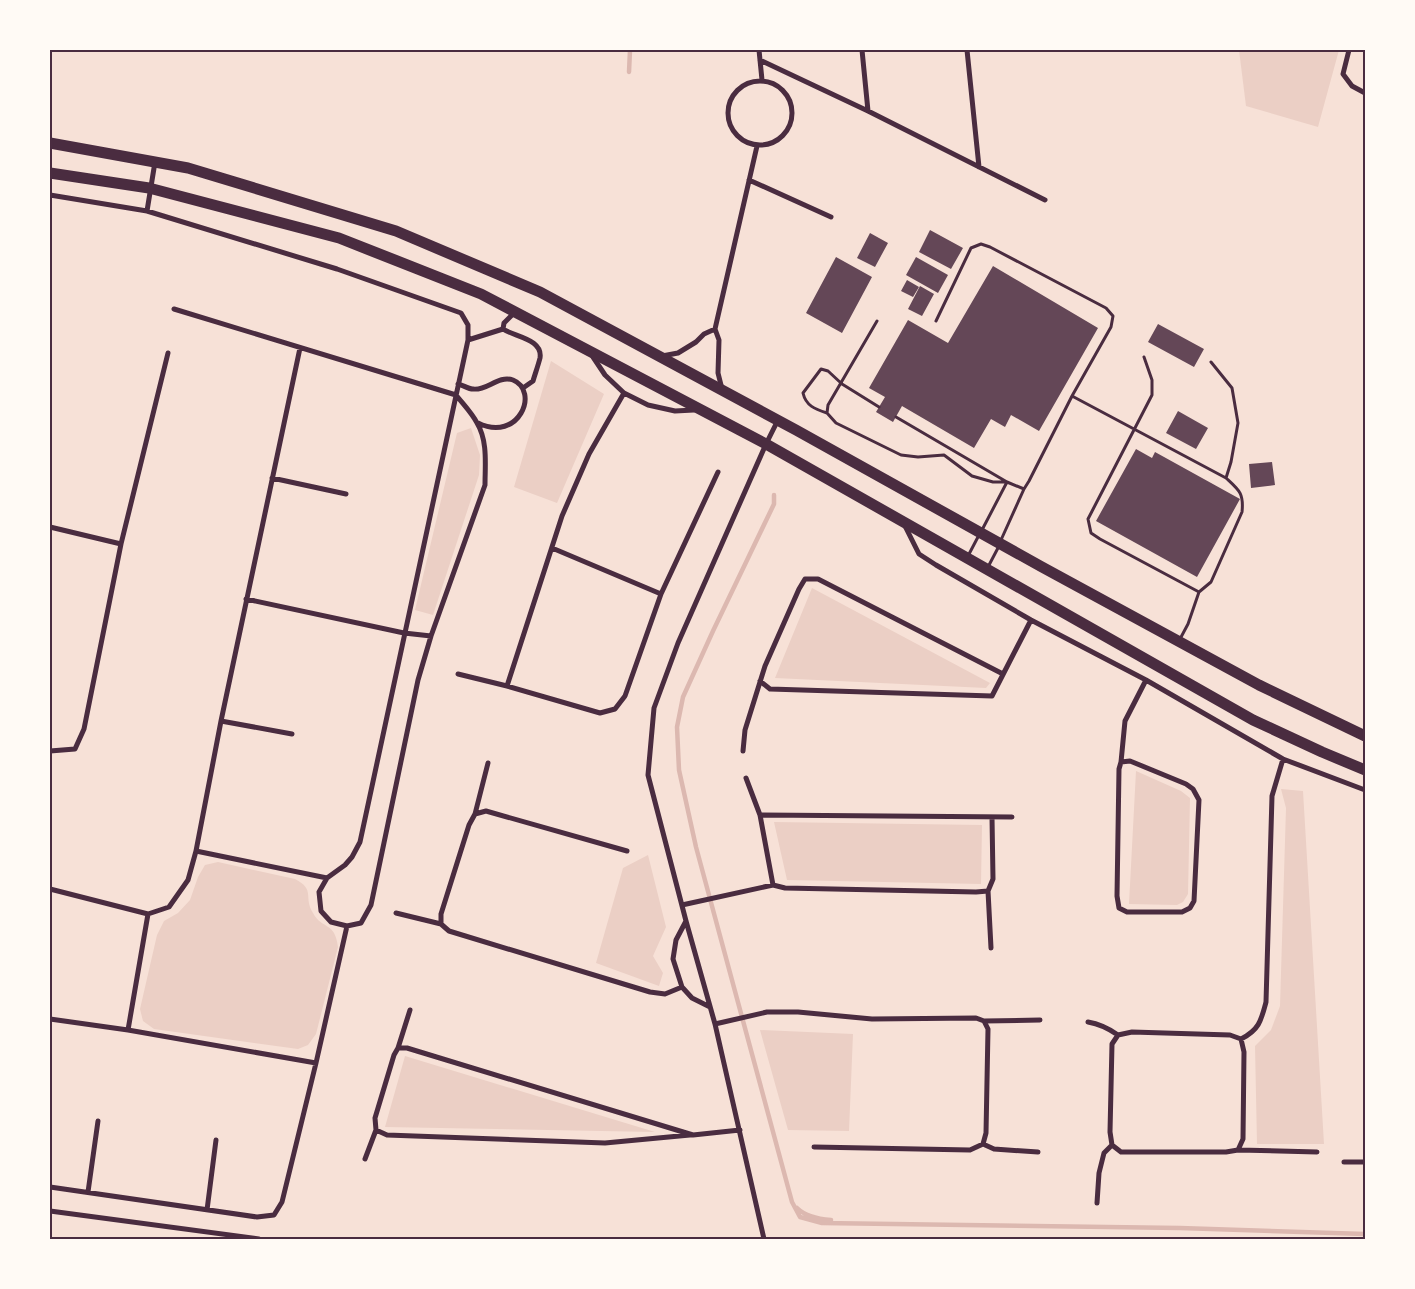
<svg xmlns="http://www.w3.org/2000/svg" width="1415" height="1289" font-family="Mulish,sans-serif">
<rect width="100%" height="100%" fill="#f7e1d7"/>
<path fill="#ebcfc5" d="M1239 50H1339L1318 127 1246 106Z
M551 361 604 394 557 503 514 487Z
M471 428 480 455 479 475 433 615 415 610 457 433Z
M812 588 990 683 986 688 775 678Z
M1136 771 1181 791 1190 798 1188 894 1183 902 1177 905 1129 904Z
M1281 789 1303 791 1324 1144H1257L1255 1046 1271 1030 1280 1006 1286 808Z
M774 822 982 825 981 884 787 880Z
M648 855 666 927 653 956 663 973 659 986 596 963 623 868Z
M218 862 295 879C316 890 303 897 313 913 322 930 335 921 338 947L316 1034 308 1045 298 1049 154 1029 143 1021 140 1009 157 935 164 921 178 913 190 900 198 877 205 865Z
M760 1030 853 1034 849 1131 788 1130Z
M405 1056 655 1132 385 1127Z"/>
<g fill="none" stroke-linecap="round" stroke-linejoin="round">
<path stroke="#dcb8b0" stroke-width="4.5" d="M629 72 630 50
M774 495V504L713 631 683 697 677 727 679 770 696 847 792 1202 800 1217 822 1223 1180 1228 1365 1234
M797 1208C806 1217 819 1219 831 1220"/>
</g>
<path fill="#644757" d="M930 230 963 248 951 269 919 252Z
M870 233 888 243 875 267 857 258Z
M836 257 872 277 842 333 806 313Z
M916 257 948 275 938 293 906 275Z
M993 266 1098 328 1039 431 1011 415 1005 427 991 419 974 448 902 406 893 422 876 412 885 397 869 388 908 320 948 343Z
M907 280 919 287 913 297 901 291Z
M920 286 934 294 922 316 908 309Z
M1158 324 1204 349 1194 367 1148 342Z
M1178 411 1208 428 1196 449 1166 433Z
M1136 449 1152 458 1155 452 1240 499 1197 577 1096 521Z
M1272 462 1275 485 1251 488 1249 464Z"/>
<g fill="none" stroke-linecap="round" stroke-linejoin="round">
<path stroke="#4a2c40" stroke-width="3" d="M877 321 828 405 827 413 836 423 901 455 918 457 944 455 972 476 993 482H1007
M936 321 971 248 981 244 990 247 1106 308 1113 316 1111 327 1072 396 1029 481 1024 489 1001 540
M1144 357 1152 380V395L1088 519 1091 533 1100 539 1199 592
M1211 362 1232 388 1238 423 1231 462 1226 478
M1072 396 1226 478C1239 490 1244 493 1242 512L1211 582 1199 592 1188 624 1180 639
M827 413C815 409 806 406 803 393L821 369 828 371 842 384 879 407
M896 417 1007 482 1024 489
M982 530 1007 482
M968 556 979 535
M988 567 999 546"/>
<path stroke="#4a2c40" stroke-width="5" d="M759 50 762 80
M862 50 868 111
M967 50 979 167
M1349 50 1343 74 1352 86 1365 93
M760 60 868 111 1045 200
M728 113a32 32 0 1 1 64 0a32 32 0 1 1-64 0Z
M749 180 831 217
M50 195 147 211 337 269 461 313 468 325V340L503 329C515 337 543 339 540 358 538 366 535 374 533 381L523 388
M147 211 155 162
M503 329 504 323 515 312
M715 329 757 146
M662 356 678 353 696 342 704 334 715 329 719 340 718 373 722 389
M593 357 605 375 624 393 648 405 675 411 694 410
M458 384C463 385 468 389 473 389 487 391 498 375 513 380 540 391 519 443 478 423
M272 478 346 494
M905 526 919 554 936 565 1031 620 1146 680 1283 759 1365 790
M50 527 121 544
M552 548 661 594
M246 599 404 633 431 636
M458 674 507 686 600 713 615 709 625 696 661 594 718 472
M760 681 770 689 992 696 1031 620
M507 686 562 516 589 454 624 393
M221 721 292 734
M50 751 75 749 84 729 121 544 168 353
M743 751 745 730 765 666 799 589 805 579H818L1003 674
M1283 759 1272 796 1266 1002C1261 1021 1259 1030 1241 1039L1230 1035 1132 1032 1118 1035 1112 1044 1110 1132 1112 1145 1121 1152H1226L1238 1150 1317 1152
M1121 762 1130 761 1186 784 1193 789 1199 800 1194 901 1190 908 1182 912H1127L1119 908 1117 896 1119 769 1121 762 1125 721 1146 680
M746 778 760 815 773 885
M475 814 486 811 627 851
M760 815 1012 817
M196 851 327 878
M50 889 148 914
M682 905 773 885 785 888 976 892 988 891
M396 913 441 924 449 931 650 992 665 994 682 987
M686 921 676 940 673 959 682 987 692 998 710 1007
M441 924V914L469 825 475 814 488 763
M347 926 331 922 321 911 319 892 327 878 345 865 352 857 360 842 468 340
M991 948 988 891 993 879 992 817
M50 1019 128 1030 316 1063
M1088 1022C1100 1024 1108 1028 1118 1035
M715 1024 767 1012H798L872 1019 976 1018 984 1021 1040 1020
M128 1030 148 914 169 907 188 880 196 851 221 721 300 348
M398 1048H407L693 1135 740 1130
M376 1130 387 1135 605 1143 690 1135
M983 1144 986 1133 988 1029 984 1021
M814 1147 970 1150 983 1144 994 1149 1038 1152
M1238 1150 1243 1139 1244 1052 1241 1039
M365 1159 376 1130 375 1118 394 1055 398 1048 410 1010
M1344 1162H1365
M50 1187 257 1217 274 1215 282 1202 316 1063 347 926 361 923 371 905 418 680 431 636 485 485C485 465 488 441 477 423 472 413 463 404 456 395L174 309
M88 1192 98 1121
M1097 1203 1099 1173 1104 1153 1112 1145
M207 1210 216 1140
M50 1211 259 1239
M764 1239 715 1024 686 921 648 775 654 708 678 643 766 444 778 420"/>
<path stroke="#4a2c40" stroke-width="11" d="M50 143 188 168 396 231 540 292 796 430 1042 567 1259 685 1365 736
M50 173 149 188 339 238 481 294 766 444 1253 720 1322 752 1365 770"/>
</g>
<rect width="1415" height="1289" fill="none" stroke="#fffaf5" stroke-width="102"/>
<rect x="51" y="51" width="1313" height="1187" fill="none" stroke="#4a2c40" stroke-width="2"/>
</svg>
